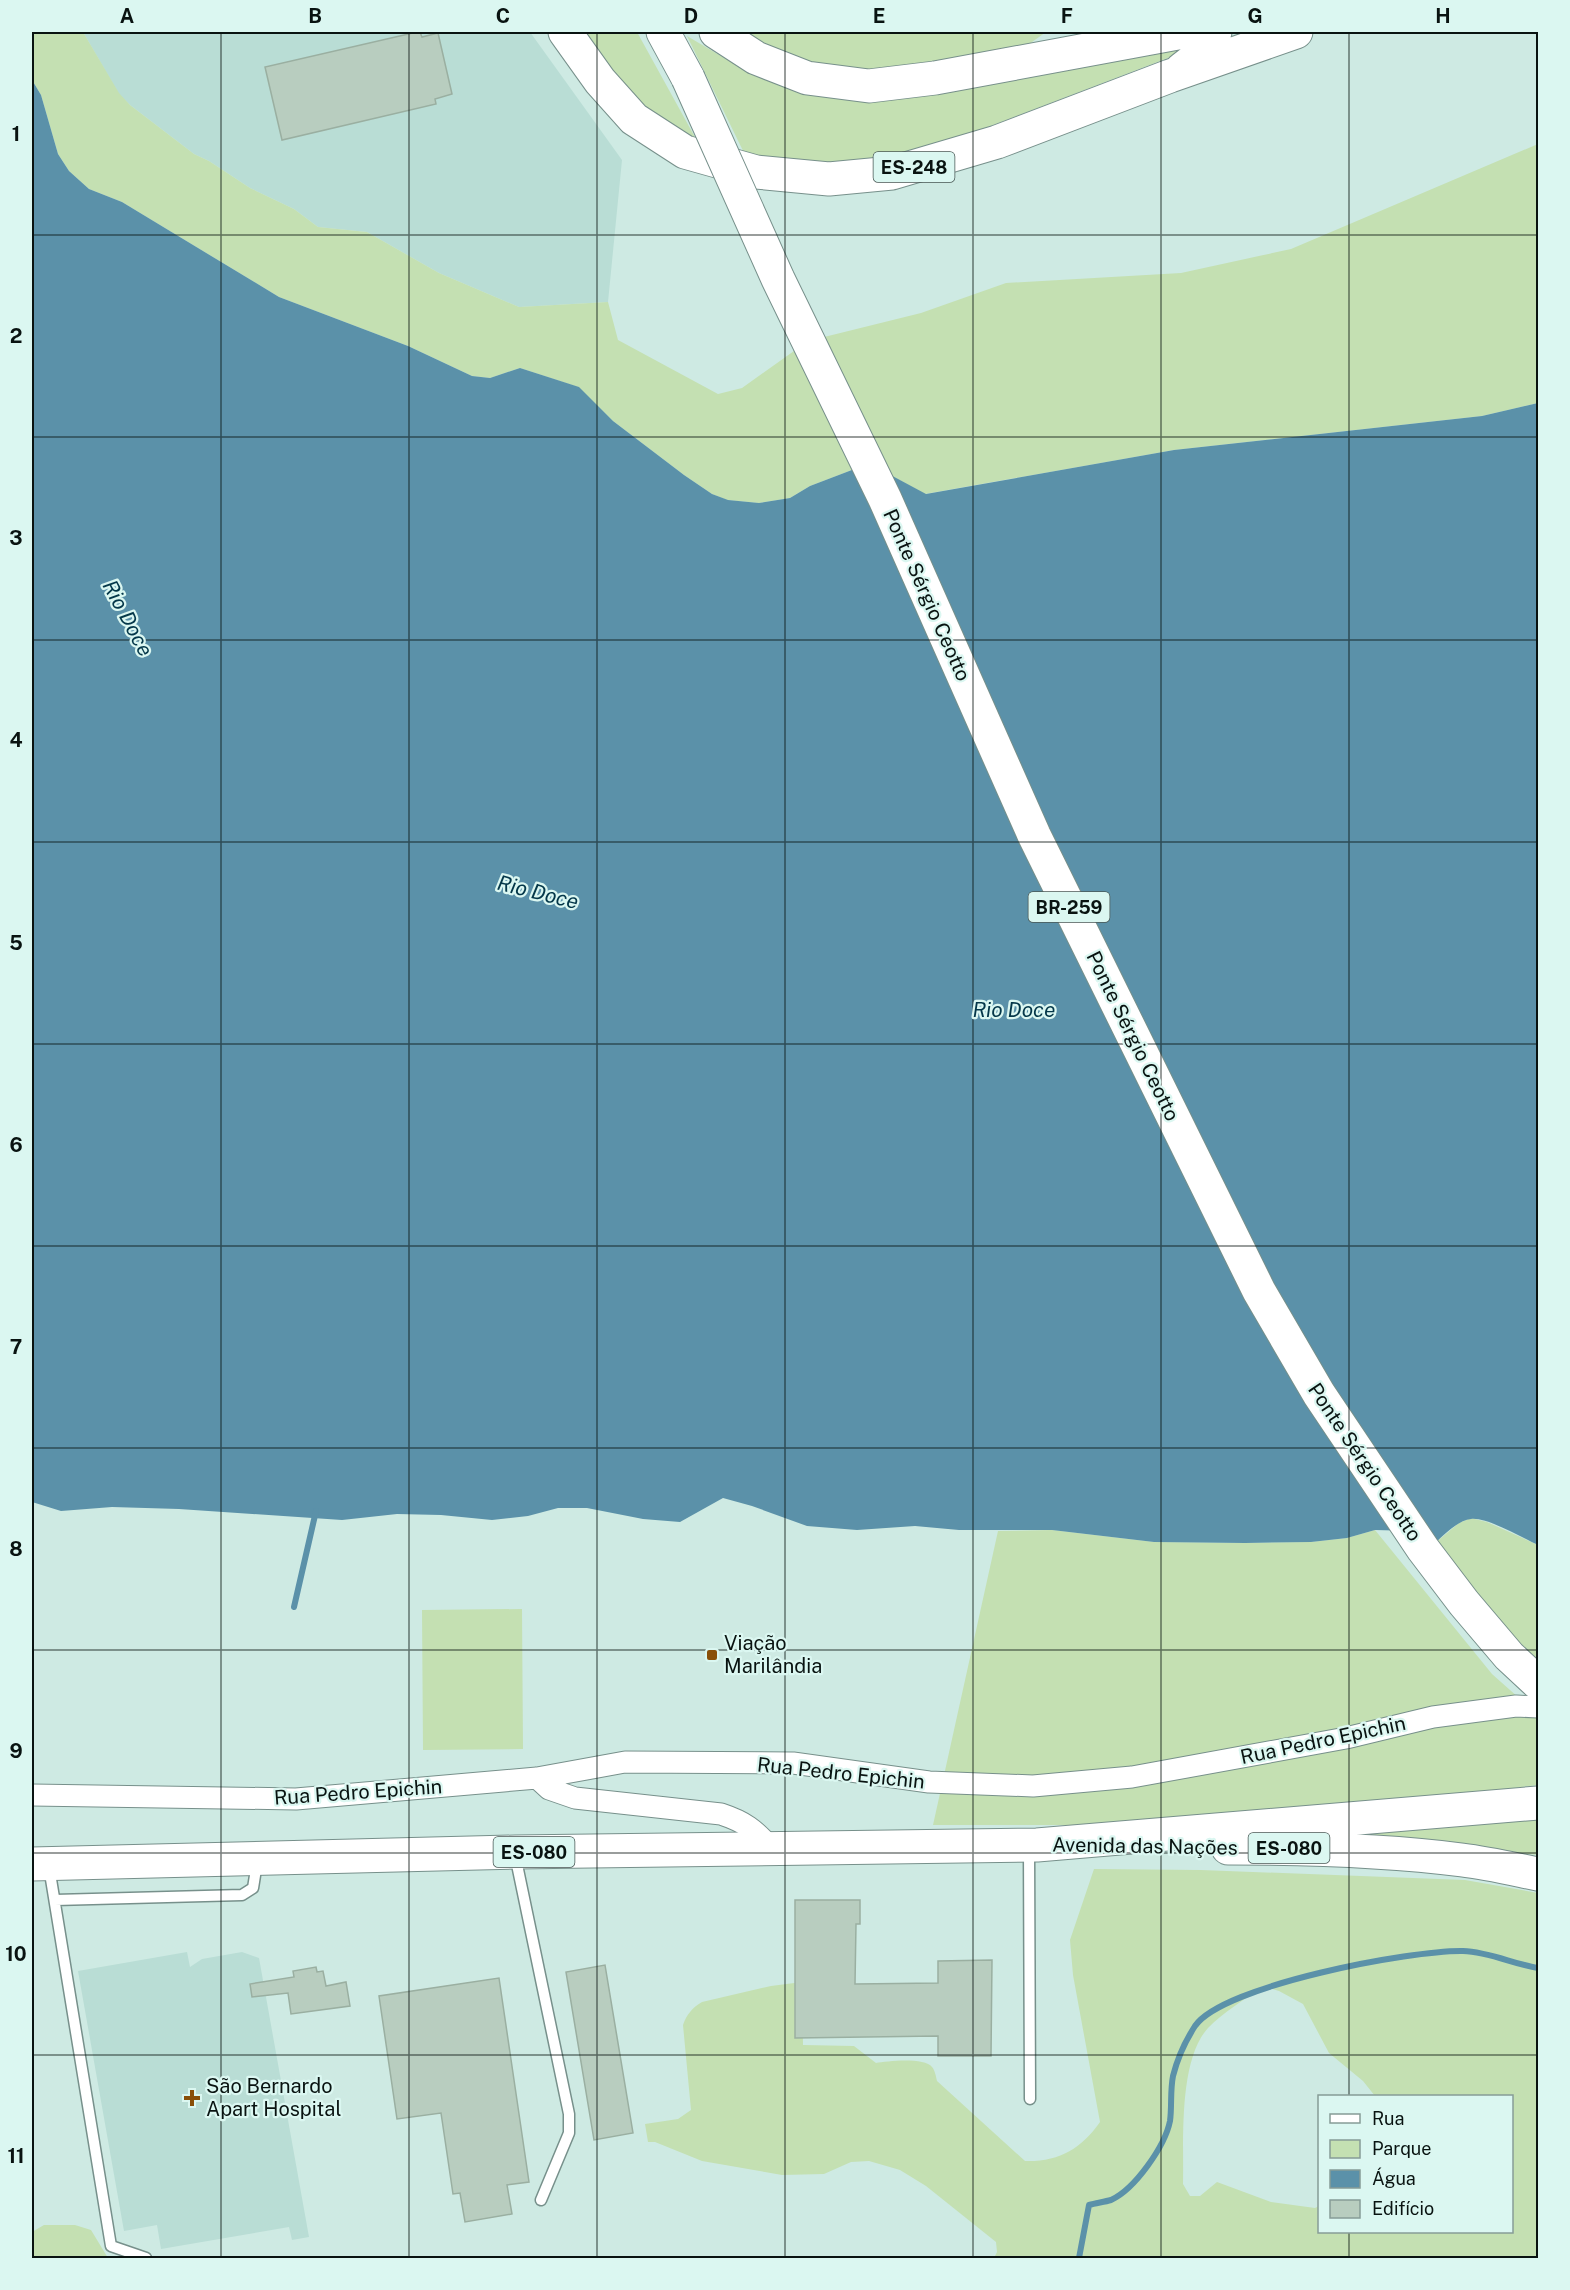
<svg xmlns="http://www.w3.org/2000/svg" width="1570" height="2290" font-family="'Public Sans',sans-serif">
<rect width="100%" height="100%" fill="#ceeae3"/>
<path fill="#b9ddd5" d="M83 32H530L622 160 608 302 519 307 439 273 367 232 318 227 294 209 250 188 209 161 194 154 130 105 119 94Z
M187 1952 190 1967 202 1959 242 1952 259 1958 309 2237 292 2240 289 2227 161 2249 157 2225 124 2231 78 1971Z"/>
<path fill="#c4e0b2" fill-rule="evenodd" d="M32 32H83L119 93 130 105 194 154 209 161 250 188 294 209 318 227 367 232 439 273 519 307 608 302 618 340 718 394 742 388 808 341 921 313 1006 283 1181 273 1291 249 1538 144V403L1482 416 1174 450 925 494 872 465H865L810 486 790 498 759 503 727 500 712 494 684 475 613 421 578 387 520 368 490 378 472 376 408 346 279 297 122 202 89 189 69 171 58 154 41 95 32 80Z
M574 32H637L696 139 660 126Z
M732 32H1046L1014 55 834 78Z
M687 36 755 76 824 94 1199 37 1194 48 925 151 825 171 747 159Z
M1471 1518 1487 1522 1538 1545V1662L1485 1605 1435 1543 1459 1523Z
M1052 1530 1154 1542 1245 1543 1311 1542 1347 1538 1375 1530 1492 1674 1538 1715V1785L1396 1804 1102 1825H933L998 1531Z
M522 1609 523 1749 423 1750 422 1610Z
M1538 1815V1855L1329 1833Z
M1094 1869 1201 1870 1465 1880 1538 1893V2258H994L997 2252 996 2242 926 2186 900 2170 869 2161 851 2162 824 2174 782 2175 702 2161 655 2142H648L645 2124 678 2119 691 2110 683 2025C687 2014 692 2008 702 2002L771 1986 802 1982 803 2045 854 2046 876 2063C887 2061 925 2057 932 2067 935 2070 936 2077 937 2081L1025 2161C1059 2162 1081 2149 1100 2122L1073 1975 1070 1940ZM1263 1986 1279 1991 1303 2004 1329 2053 1363 2081 1375 2096H1512V2232H1320L1319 2206 1315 2208 1271 2202 1217 2182 1200 2196H1190L1183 2184C1184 2142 1178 2061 1208 2028 1222 2013 1246 1999 1263 1986Z
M44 2225H75L91 2230 108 2258H32V2232Z"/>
<path fill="#5b91a9" d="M32 80 41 95 58 154 69 171 89 189 122 202 279 297 408 346 472 376 490 378 520 368 579 387 613 421 684 475 712 494 728 500 759 503 790 498 810 486 865 465H872L926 494 1174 450 1482 416 1538 403V1545C1523 1538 1487 1517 1471 1519 1458 1520 1444 1535 1435 1543L1414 1531 1375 1530 1347 1538 1311 1542 1245 1543 1154 1542 1052 1530H959L915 1526 857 1530 807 1526 752 1506 723 1498 680 1522 643 1519 587 1508H558L528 1516 492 1520 441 1515 397 1514 342 1520 179 1509 112 1507 61 1511 32 1502Z"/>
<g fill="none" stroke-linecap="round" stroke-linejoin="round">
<path stroke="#5b91a9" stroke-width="6" d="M294 1607 316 1511
M1079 2258 1089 2205C1096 2203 1104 2202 1111 2200 1135 2189 1165 2146 1170 2121 1172 2107 1170 2091 1173 2076 1177 2060 1186 2040 1195 2026 1223 1985 1412 1950 1463 1951 1490 1952 1513 1964 1538 1968"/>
</g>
<path fill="#b8cdbf" stroke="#9aafa1" stroke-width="1.5" d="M417 32H420L422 37 438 33 452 94 435 99 436 104 282 140 265 67Z
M795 1900H860V1924H856L855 1984 938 1983V1961L992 1960 991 2056H938V2036L795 2038Z
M605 1965 633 2133 594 2140 566 1972Z
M316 1967 317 1972 323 1971 326 1986 346 1982 350 2006 291 2014 288 1993 252 1997 250 1984 294 1977 293 1971Z
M499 1978 529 2182 507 2185 512 2214 465 2222 460 2193 453 2194 441 2113 397 2119 379 1996Z"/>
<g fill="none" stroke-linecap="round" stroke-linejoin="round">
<defs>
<path id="lane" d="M1029 1848 1030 2099
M515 1855 569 2114V2133L541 2200
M49 1867 111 2246 146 2258
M55 1900 242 1895 253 1888 257 1863"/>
<path id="street" d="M537 1778 549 1789 575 1798 721 1814C745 1822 754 1829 771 1848
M32 1795 296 1799 537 1778 625 1762 793 1763 929 1782 1033 1786 1132 1777 1346 1738 1433 1717 1516 1706 1538 1707"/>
<path id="primary" d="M565 32 600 81 634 119 685 152 756 172 829 179 892 173 997 142 1170 76 1296 32
M716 32 756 58 807 78 869 86 935 78 1183 32
M1182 69C1195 60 1209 46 1215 32
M1228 1848C1306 1848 1384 1850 1462 1860 1487 1863 1513 1869 1538 1874
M32 1864 515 1852 1037 1845 1538 1803"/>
<path id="highway" d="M663 32 688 78"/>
</defs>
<use href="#lane" stroke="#77908b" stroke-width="13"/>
<use href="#street" stroke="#77908b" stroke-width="23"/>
<use href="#primary" stroke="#77908b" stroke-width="35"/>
<use href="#highway" stroke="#77908b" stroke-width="35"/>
<use href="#lane" stroke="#fff" stroke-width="10"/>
<use href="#street" stroke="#fff" stroke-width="21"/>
<use href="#primary" stroke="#fff" stroke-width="33"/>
<use href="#highway" stroke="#fff" stroke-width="33"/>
<defs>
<path id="highway-bridge" d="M688 78 778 279 885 499 1034 835 1259 1291 1319 1394 1423 1549 1464 1603 1509 1656 1538 1683"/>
</defs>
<use href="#highway-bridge" stroke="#77908b" stroke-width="35" stroke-linecap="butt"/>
<use href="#highway-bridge" stroke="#fff" stroke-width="33"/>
</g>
<path fill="none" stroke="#091311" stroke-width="1.5" stroke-opacity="0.55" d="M221 32V2258M409 32V2258M597 32V2258M785 32V2258M973 32V2258M1161 32V2258M1349 32V2096M32 235H1538M32 437H1538M32 640H1538M32 842H1538M32 1044H1538M32 1246H1538M32 1448H1538M32 1650H1538M32 1853H1538M32 2055H1538M1349 2232V2258"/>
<g fill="#894f08" stroke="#dbf7f1" stroke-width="2">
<rect x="706" y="1649" width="12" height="12" rx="3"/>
<path d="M189 2089h6v6h6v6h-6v6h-6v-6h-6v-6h6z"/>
</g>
<g text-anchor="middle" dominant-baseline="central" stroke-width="4.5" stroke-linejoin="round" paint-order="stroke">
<g fill="#dbf7f1" stroke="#485754" stroke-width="1.5">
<rect x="873.5" y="152" width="81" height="30" rx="4.5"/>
<rect x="1028.5" y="892" width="81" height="30" rx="4.5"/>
<rect x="1248.5" y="1833" width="81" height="30" rx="4.5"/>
<rect x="493.5" y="1837" width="81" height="30" rx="4.5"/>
</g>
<g font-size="18" font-weight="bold" fill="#091311">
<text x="914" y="167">ES-248</text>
<text x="1069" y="907">BR-259</text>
<text x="1289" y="1848">ES-080</text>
<text x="534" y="1852">ES-080</text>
</g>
<g font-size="20" fill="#091311" stroke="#dbf7f1">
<text transform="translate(927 595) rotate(66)">Ponte Sérgio Ceotto</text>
<text transform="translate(1133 1036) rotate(64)">Ponte Sérgio Ceotto</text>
<text transform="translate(1365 1462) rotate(56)">Ponte Sérgio Ceotto</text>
<text transform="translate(1323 1740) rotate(-12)">Rua Pedro Epichin</text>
<text transform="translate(841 1773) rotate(6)">Rua Pedro Epichin</text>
<text transform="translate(358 1792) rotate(-4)">Rua Pedro Epichin</text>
<text transform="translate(1145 1846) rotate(1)">Avenida das Nações</text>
</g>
<g font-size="20" fill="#091311" stroke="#dbf7f1" text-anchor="start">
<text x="724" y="1643">Viação<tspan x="724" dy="23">Marilândia</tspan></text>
<text x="206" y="2086">São Bernardo<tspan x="206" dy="23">Apart Hospital</tspan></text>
</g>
<g font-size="21" font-style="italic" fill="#043749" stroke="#dbf7f1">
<text transform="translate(128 618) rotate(62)">Rio Doce</text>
<text transform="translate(538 892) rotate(14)">Rio Doce</text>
<text x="1014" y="1009">Rio Doce</text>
</g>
</g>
<rect width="1570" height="2290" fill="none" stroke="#dbf7f1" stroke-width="66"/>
<rect x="1318" y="2095" width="195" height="138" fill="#dbf7f1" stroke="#879c97" stroke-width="1.5"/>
<rect x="1330" y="2114" width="30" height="9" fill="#ffffff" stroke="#879c97" stroke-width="1.5"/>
<text x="1372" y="2125" font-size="18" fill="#091311">Rua</text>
<rect x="1330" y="2140" width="30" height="18" fill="#c4e0b2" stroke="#879c97" stroke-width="1.5"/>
<text x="1372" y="2155" font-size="18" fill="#091311">Parque</text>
<rect x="1330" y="2170" width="30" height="18" fill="#5b91a9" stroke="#879c97" stroke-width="1.5"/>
<text x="1372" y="2185" font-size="18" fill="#091311">Água</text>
<rect x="1330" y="2200" width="30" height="18" fill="#b8cdbf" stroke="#879c97" stroke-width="1.5"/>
<text x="1372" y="2215" font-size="18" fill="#091311">Edifício</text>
<rect x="33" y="33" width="1504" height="2224" fill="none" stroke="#091311" stroke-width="2"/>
<g font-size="20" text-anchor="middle" font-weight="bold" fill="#091311">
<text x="127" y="23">A</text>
<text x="315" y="23">B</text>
<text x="503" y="23">C</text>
<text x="691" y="23">D</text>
<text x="879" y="23">E</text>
<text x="1067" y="23">F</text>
<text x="1255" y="23">G</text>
<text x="1443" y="23">H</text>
<text x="16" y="141">1</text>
<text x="16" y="343">2</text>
<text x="16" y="545">3</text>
<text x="16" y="747">4</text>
<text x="16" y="950">5</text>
<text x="16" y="1152">6</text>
<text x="16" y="1354">7</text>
<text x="16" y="1556">8</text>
<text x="16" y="1758">9</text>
<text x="16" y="1961">10</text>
<text x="16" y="2163">11</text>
</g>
</svg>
